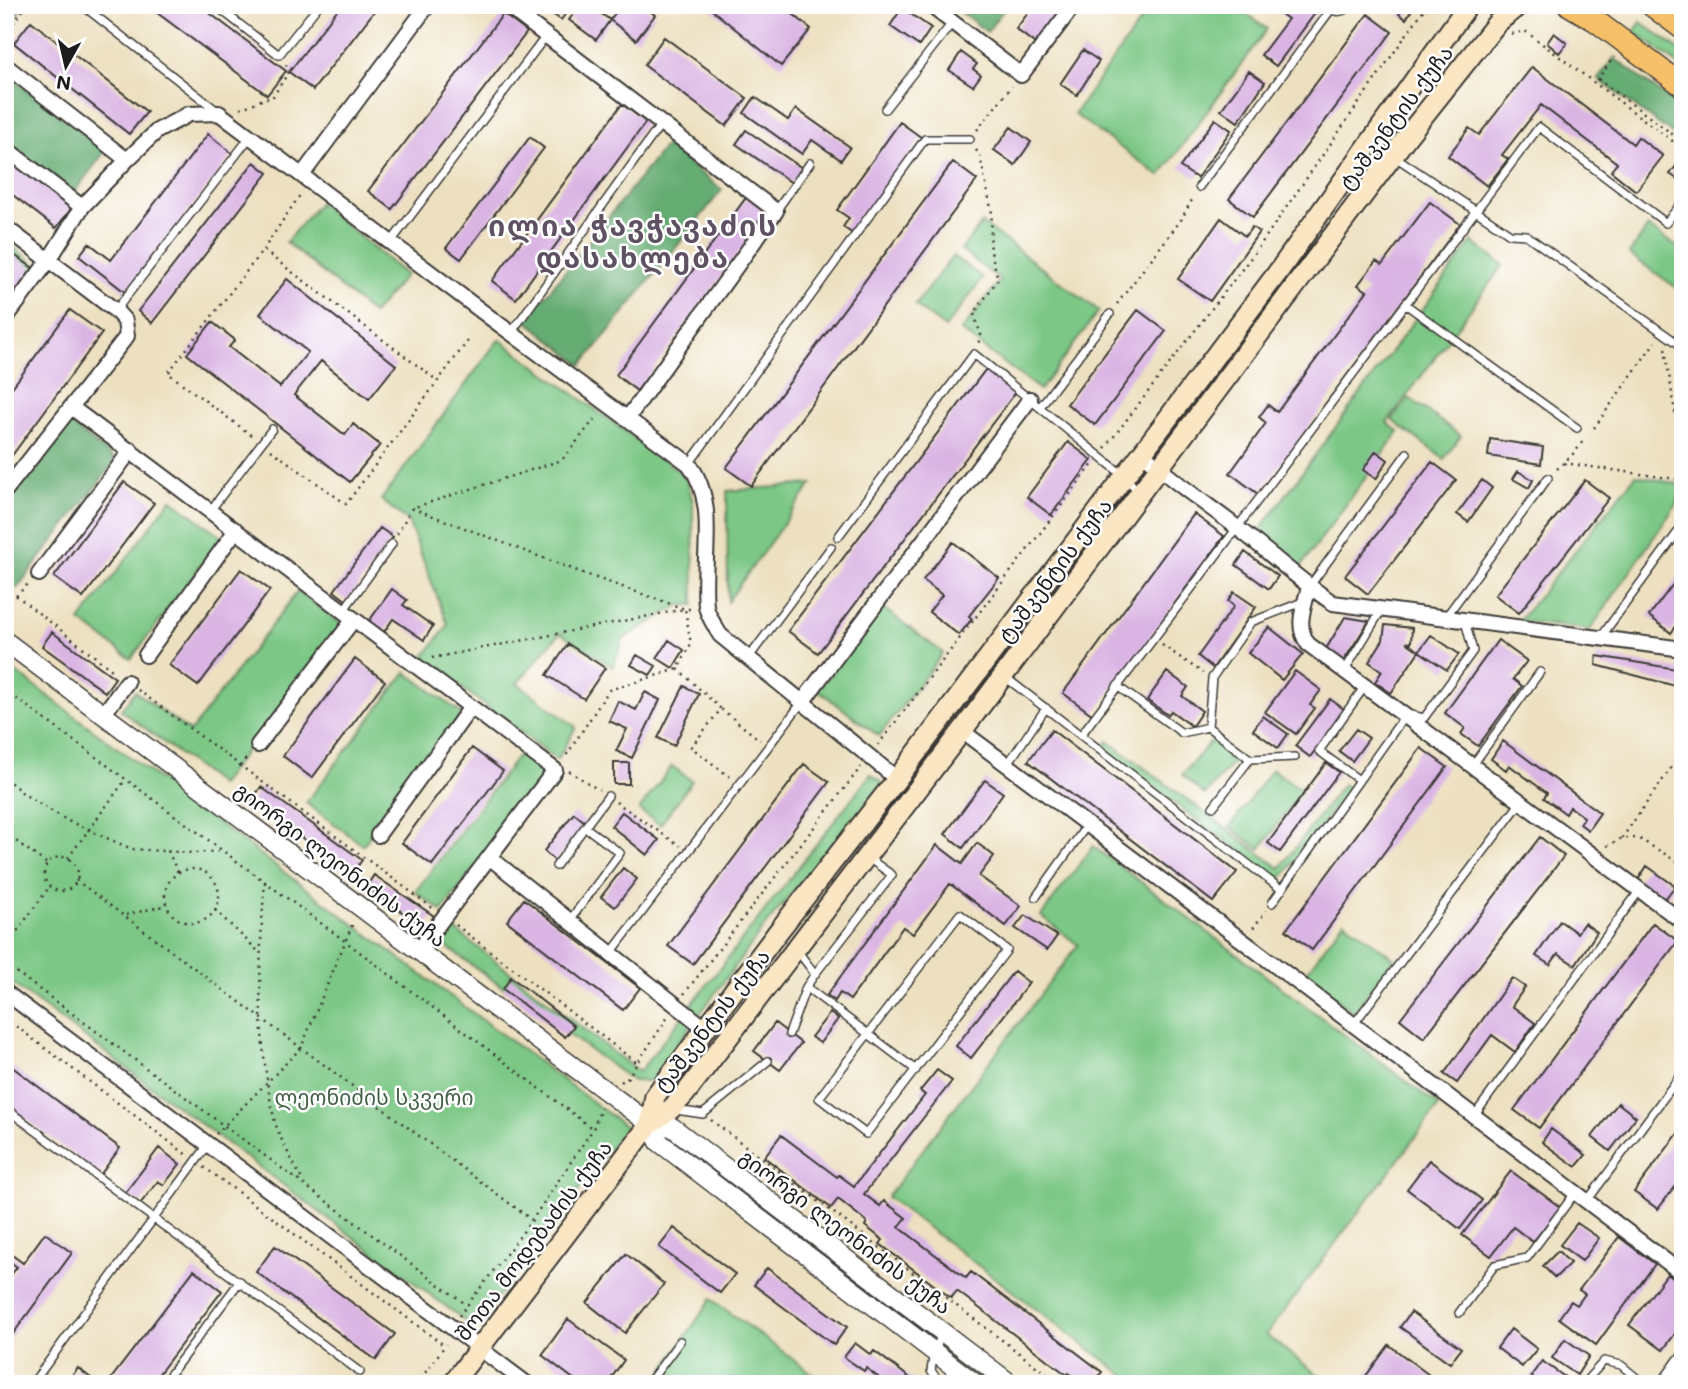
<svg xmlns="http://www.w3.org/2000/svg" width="1688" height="1389" font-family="Mali,'Noto Sans Georgian',sans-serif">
<rect width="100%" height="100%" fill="#fff"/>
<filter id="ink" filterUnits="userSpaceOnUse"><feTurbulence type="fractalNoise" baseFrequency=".0143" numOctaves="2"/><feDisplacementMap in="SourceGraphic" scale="14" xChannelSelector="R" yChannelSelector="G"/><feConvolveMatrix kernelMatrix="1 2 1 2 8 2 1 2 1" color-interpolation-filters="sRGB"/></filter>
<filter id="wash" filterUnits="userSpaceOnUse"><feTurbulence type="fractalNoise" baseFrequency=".00686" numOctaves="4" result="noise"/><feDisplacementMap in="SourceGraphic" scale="28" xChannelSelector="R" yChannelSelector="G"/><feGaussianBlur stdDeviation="1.57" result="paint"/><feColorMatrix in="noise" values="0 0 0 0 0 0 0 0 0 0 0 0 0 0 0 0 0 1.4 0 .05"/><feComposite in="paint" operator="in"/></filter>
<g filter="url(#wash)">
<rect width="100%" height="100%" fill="#ede0c0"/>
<path fill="#7cc785" stroke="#4c7250" stroke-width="2" d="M5 5H24L5 31Z
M1152 5H1235L1267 29 1160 176 1074 114Z
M1641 22 1683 53V68L1634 32Z
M319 203 406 275 373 314 286 242Z
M982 223 1099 311 1040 390 961 331 1000 280 961 250Z
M1648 227 1683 251 1681 291 1629 254Z
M5 241 38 266 5 310Z
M1472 242 1503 265 1387 423 1399 432 1296 573 1252 541Z
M953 256 983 278 945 328 915 305Z
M499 339 678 470 688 483 693 503 694 605H680L623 639 613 667 560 633 517 683 576 727 557 760 423 658 448 625 408 521 381 500Z
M1409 398 1461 436 1444 459 1392 420Z
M1636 475 1682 485 1678 502 1590 630 1519 621Z
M812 484 728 601 727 491Z
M171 499 222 537 131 659 80 621Z
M298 591 343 625 220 785 121 710 135 691 190 732Z
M882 607 943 653 879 736 818 690Z
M5 664 626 1127 475 1328 5 978Z
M406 672 462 714 363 845 306 803Z
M1213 739 1236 759 1205 795 1182 775Z
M1108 741 1280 868 1343 784 1349 788 1280 881 1102 750Z
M520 753 546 772 442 911 415 892Z
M672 766 692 781 660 825 639 810Z
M1272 769 1302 790 1260 849 1230 827Z
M871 774 883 783 768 922 650 1081H633L440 942 453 928 639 1072Z
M1093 846 1439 1106 1266 1335 1330 1384H1136L887 1197 1078 945 1041 916Z
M1344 921 1394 958 1354 1012 1304 975Z
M711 1299 827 1384H654Z"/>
<path fill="#65ac72" stroke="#406447" stroke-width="2" d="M952 5H1007L987 32Z
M1614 58 1683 110V142L1598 79Z
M5 73 106 150 73 194 5 142Z
M666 145 722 190 582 365 526 320Z
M70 424 116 460 17 588 5 579V507Z"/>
<g id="blocks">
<path fill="#dab5e4" d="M155 5H199L286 71 267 95 152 9Z
M341 5H379L313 90 289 72Z
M539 5H572L561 20Z
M580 5H589L610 20 596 40 569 20Z
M621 5H642L655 15 636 40 610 20Z
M706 5H782L811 29 781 66Z
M1034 5H1069L1038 46 1016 29Z
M1269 5H1306L1316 12 1276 66 1261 55 1288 19Z
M1404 7 1411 11 1406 19 1399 14Z
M902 8 931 28 919 46 890 26Z
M503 14 527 32 392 209 368 191Z
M1368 14 1392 32 1253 217 1229 199Z
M31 21 147 112 129 134 14 43Z
M1554 33 1567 43 1559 53 1547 43Z
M664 37 747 98 726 126 644 65Z
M1083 50 1099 61 1077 95 1060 84Z
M961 52 977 64 973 69 981 75 973 86 949 70Z
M1532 67 1633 144 1638 137 1663 156 1636 191 1611 171 1617 163 1541 105 1502 155 1508 159 1487 186 1448 156 1469 128 1479 135Z
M1249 71 1265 82 1238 122 1221 110Z
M755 97 788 120 796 109 850 147 841 160 812 140 802 154 744 113Z
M622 104 646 122 516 299 492 281Z
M1215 119 1231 130 1197 178 1180 167Z
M900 122 922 138 853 234 843 227 849 218 837 210Z
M1011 127 1031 142 1015 165 994 150Z
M746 130 802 168 792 183 736 144Z
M208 134 233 154 125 292 79 256 89 243 111 260Z
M530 137 544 148 461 259 446 248Z
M5 152 74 205 56 228 5 189Z
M254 162 268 173 152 323 138 311Z
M953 162 977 180 751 486 726 468Z
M1677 165 1683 170V177L1680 181 1670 174Z
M748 195 770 211 637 391 616 375Z
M1430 202 1460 224 1258 494 1230 473 1266 423 1259 417 1268 405 1277 412 1367 291 1358 285 1376 261 1382 265Z
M1221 218 1245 236 1252 227 1259 232 1210 301 1178 279Z
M7 250 33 268 17 290 5 282 11 274 5 270V253Z
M287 279 396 365 369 399 321 361 294 395 345 435 353 424 380 445 350 482 187 354 212 322 235 340 229 347 280 387 308 352 260 314Z
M70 310 102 333 5 465V397Z
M1138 310 1166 331 1095 425 1067 404Z
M986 369 1016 392 818 653 788 631Z
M1490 439 1543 447 1541 464 1488 456Z
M1068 442 1092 460 1051 515 1027 497Z
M1376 451 1388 460 1376 479 1363 470Z
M1432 462 1456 480 1368 594 1345 576Z
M1518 471 1533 480 1529 488 1513 479Z
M1482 480 1492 488 1468 522 1457 514Z
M1585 480 1609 498 1519 613 1495 595Z
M124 482 154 503 83 598 54 577Z
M1194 514 1224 536 1093 715 1063 693Z
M380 528 393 537 347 601 334 591Z
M953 542 999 578 969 616 972 619 959 635 929 612 942 595 923 580Z
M1245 552 1278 576 1269 589 1236 565Z
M241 569 270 590 198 686 169 665Z
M1683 571V617L1671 633 1649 616Z
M392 589 407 600 403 605 433 626 424 640 393 619 382 635 367 624Z
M1234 592 1256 607 1213 668 1198 656 1234 606 1228 601Z
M1345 617 1369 621 1343 662 1326 649Z
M1385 625 1412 628 1411 643 1406 642 1419 651 1391 693 1375 682 1382 671 1369 662 1383 640Z
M1269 627 1303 654 1282 680 1248 653Z
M52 632 115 678 105 692 42 646Z
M1431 635 1459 654 1447 670 1419 651Z
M669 640 684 650 673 668 657 658Z
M1498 640 1527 661 1513 679 1522 686 1478 746 1461 734 1465 728 1445 713Z
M568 644 605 668 584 699 547 675Z
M637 655 656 666 650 675 631 665Z
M1597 656 1683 670V688L1596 665Z
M355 659 385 681 312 778 283 756Z
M1295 671 1321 690 1310 705 1315 708 1296 734 1265 712Z
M1167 672 1188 687 1182 696 1202 711 1192 726 1171 711 1168 715 1147 700Z
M684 686 699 694 674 746 658 738Z
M645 692 660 700 632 758 616 751 627 729 609 721 618 701 636 710Z
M1330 699 1345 710 1310 757 1295 746Z
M1263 716 1288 734 1278 748 1253 730Z
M1356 729 1369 738 1352 761 1339 751Z
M1052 730 1237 872 1213 902 1028 761Z
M1503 741 1600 813 1588 830 1580 824 1584 817 1570 807 1566 814 1544 798 1547 793 1509 765 1506 770 1491 759Z
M472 748 503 771 432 865 402 843Z
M1421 748 1447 767 1312 950 1286 930Z
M614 763H629V784H614Z
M1326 763 1339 772 1280 852 1268 843Z
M804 764 829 782 693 964 668 946Z
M985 780 1003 793 963 848 945 834Z
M261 787 362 860 352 874 251 801Z
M622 812 659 840 647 855 611 826Z
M574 813 586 823 555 861 544 851Z
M1540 837 1564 856 1424 1038 1400 1019Z
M977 843 994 856 979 876 1021 906 1006 926 950 884 913 934 903 927 850 1000 840 993 835 1001 827 995 937 845 962 864Z
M1647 866 1675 886 1665 899 1638 880Z
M623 868 637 879 615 907 601 897Z
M374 875 434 916 425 928 366 887Z
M524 899 640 988 623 1010 507 921Z
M1025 915 1057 936 1047 950 1015 928Z
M1560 921 1577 933 1584 923 1597 932 1575 965 1558 954 1550 965 1536 956Z
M1653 923 1678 941 1539 1128 1514 1110Z
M1014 971 1029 983 971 1058 956 1046Z
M511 977 574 1026 565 1037 503 989Z
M1512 978 1525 987 1512 1006 1535 1023 1515 1052 1492 1035 1457 1083 1444 1074Z
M830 1013 838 1019 820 1043 811 1037Z
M775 1023 801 1043 780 1070 754 1051Z
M7 1063 120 1148 100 1175 5 1103Z
M937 1070 952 1081 864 1194 880 1206 884 1201 906 1218 899 1227 966 1278 971 1272 1102 1372 1093 1384H1083L1069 1373 1067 1375 957 1291 951 1298 880 1244 883 1240 865 1226 867 1222 838 1199 831 1208 764 1157 781 1135 837 1177 839 1175 854 1186 925 1095 920 1091Z
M1618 1103 1636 1117 1610 1151 1592 1137Z
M1683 1127V1176L1658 1209 1634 1192Z
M1551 1129 1586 1155 1576 1167 1542 1142Z
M159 1148 180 1164 164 1185 158 1181 140 1204 125 1193Z
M1429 1160 1482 1200 1460 1229 1407 1189Z
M1511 1171 1560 1207 1533 1242 1513 1227 1491 1256 1462 1235Z
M1577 1223 1599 1238 1582 1261 1560 1245Z
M674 1228 735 1274 720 1293 659 1247Z
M45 1233 72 1253 5 1345V1283L17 1267 5 1258V1250L23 1263Z
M1619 1237 1655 1264 1596 1345 1559 1318 1571 1301 1577 1305 1585 1294 1579 1290Z
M275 1246 395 1334 376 1360 256 1272Z
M1558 1251 1570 1263 1555 1278 1543 1266Z
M626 1254 664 1284 625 1333 587 1303Z
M767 1268 847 1327 834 1345 754 1285Z
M194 1270 222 1291 151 1384H107Z
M1667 1274 1683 1285V1323L1663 1350 1629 1325Z
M1411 1312 1461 1348 1450 1363 1400 1327Z
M568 1319 624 1360 607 1384H580L542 1355Z
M1511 1329 1537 1349 1522 1367 1497 1348Z
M1565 1339 1589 1356 1577 1375 1552 1358Z
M855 1343 871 1355 874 1351 918 1384H887L866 1368 864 1371 844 1357Z
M1389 1345 1441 1384H1360Z
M1542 1361 1569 1380 1567 1384H1541L1531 1376Z
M78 1368 92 1379 89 1384H66Z"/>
</g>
</g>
<g filter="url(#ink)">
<use href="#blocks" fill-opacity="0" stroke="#3b3935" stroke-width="2"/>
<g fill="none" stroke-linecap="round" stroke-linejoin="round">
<defs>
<path id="service" d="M82 5 216 110
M215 5 279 55 319 5
M1323 5C1332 12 1343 15 1350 5
M885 109 952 23
M1394 156 1510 234 1526 235 1683 347
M1199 187 1330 11
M776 211 810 163
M391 242 546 36
M1405 304 1577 428
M116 310 250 137
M511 333 661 124
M1040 407 1110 314
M689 464 925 139H970
M210 511 272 429
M838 537 974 354 1124 476 1139 492
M1309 587 1407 453
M343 611 392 544
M1445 618 1548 478
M1601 637 1683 525
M750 656 831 547
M1345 670 1382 609
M1005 677 1282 890
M1117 686 1182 733 1208 727
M1081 735 1539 127 1666 223 1683 201
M1295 757 1250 759 1208 727 1212 678 1251 622 1305 601
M1007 765 1046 708
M1472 766 1540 672
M1359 780 1319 751 1365 686
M1213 807 1250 759
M556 866 608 796
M1036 897 1087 825
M1272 903 1406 714 1424 718 1473 651 1465 621
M960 914 1007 950 866 1134 819 1098Z
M570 920 620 853 585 827
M796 949 815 974 892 875 867 857
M611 953 803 701
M806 987 916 1070
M1353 1025 1521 802
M789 1034 806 987 815 974
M5 1108 360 1372
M676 1110 703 1114 768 1061
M1474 1116 1640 890
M1587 1201 1683 1072
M1459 1313 1495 1265 1527 1258 1575 1193
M32 1384 208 1145
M163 1384 240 1281
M648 1384 680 1341
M941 1384 931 1371 934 1351 943 1333
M1583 1384 1604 1361 1621 1365 1644 1384"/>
<path id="minor" d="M506 5 776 211 627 419
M930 5 1021 75 1074 5
M6 66 127 160
M5 148 82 207
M302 175 428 5
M5 227 116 311 125 321 127 336 5 491
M5 319 49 260 82 207 127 160 157 131 189 114 219 113 492 319 689 464C719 504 701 559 706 606 707 615 715 626 720 635L897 779
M71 407 555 770 419 950
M1142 452C1170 480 1204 502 1235 526 1268 551 1298 580 1333 603L1683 649
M39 574 131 450
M1309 587C1304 607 1295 626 1308 644L1683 922
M146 655 236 530
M803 701 1030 399
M103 715 127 682
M962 731 1243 941 1683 1274
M258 745 354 619
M378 835 471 707
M489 857 705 1028
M5 992 527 1384"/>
<path id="tertiary" d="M5 641 650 1124 659 1142 976 1384
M650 1124 672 1127 1011 1384
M1667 1384 1683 1362"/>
<path id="secondary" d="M650 1124 655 1096 777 933 897 779 1278 272 1468 5
M452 1384 650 1124 671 1109 685 1094 962 731 1409 134 1497 23 1519 5"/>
<path id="primary" d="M1569 5 1596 21 1683 86
M1651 5 1683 29"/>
</defs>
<use href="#service" stroke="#3b3935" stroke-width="10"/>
<use href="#minor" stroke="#3b3935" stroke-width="18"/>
<use href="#tertiary" stroke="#3b3935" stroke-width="21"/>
<use href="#secondary" stroke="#3b3935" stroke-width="23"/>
<use href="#primary" stroke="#3b3935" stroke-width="24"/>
<path stroke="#3b3935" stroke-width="2.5" stroke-dasharray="2 5" stroke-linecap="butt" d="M5 34 27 5
M1512 34 1525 31 1683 149
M1598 79 1683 142
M1597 80 1614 57
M240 108C252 106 260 98 272 98L288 73 286 64
M977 130 1012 86
M976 150 980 156 992 213 990 248 998 279 974 314 981 335 978 344
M264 251 438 381
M1117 304 1181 220 1194 196
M1665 349 1681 450
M1594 428 1655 342
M251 435 168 373 263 250 300 195
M1105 448 1256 251 1427 5
M271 450 346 504 470 338
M1564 463 1683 480
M1557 469 1576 451 1585 438
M412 508 588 575 685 609H692
M397 534 412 508 562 460 598 415
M5 587 116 673
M16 596 29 583
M1162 645 1203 673
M432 658 685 609 691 644 678 669 609 690 564 759
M678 669 721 709
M5 690 345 941 593 1129
M138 690 434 909
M878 745 1093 464
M240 766 249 755
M569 771 599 790
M730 777 691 747 721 709 760 740
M5 778 25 795 68 821 132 849 194 853 220 851
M616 802 680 846
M5 833 47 864
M1622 838 1683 751
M1607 846 1622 838H1638L1683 865
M168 851 178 873
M44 874a17 17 0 1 1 34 0a17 17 0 1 1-34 0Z
M68 858 126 779
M165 896a27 27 0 1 1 54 0a27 27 0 1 1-54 0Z
M76 880 532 1220
M265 882C258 959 257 1042 274 1118 279 1140 294 1162 303 1182
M215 910 260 953
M126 915 167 905
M456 925 637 1063
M1253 928 1266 911
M5 948 50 886
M5 964 467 1305
M684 994 861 767
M5 1018 187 1155
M621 1082 628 1077 668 1017
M711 1120 1060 1384
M216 1134 301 1048 353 923
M204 1167 445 1346
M459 1316 532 1220 593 1129 601 1108
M417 1384 446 1344"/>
<use href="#service" stroke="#fff" stroke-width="7"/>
<use href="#minor" stroke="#fff" stroke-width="14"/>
<use href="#tertiary" stroke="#fff" stroke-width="18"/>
<use href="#secondary" stroke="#fbe6c4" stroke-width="19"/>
<use href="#primary" stroke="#f6c06b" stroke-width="21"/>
</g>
</g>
<g text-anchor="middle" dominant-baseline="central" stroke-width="5" stroke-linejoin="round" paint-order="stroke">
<g font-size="21" fill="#1c1c1c" stroke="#fff">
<text transform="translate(1395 117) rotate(-53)">ტაშკენტის ქუჩა</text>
<text transform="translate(1054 570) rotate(-53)">ტაშკენტის ქუჩა</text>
<text transform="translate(341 864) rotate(37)">გიორგი ლეონიძის ქუჩა</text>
<text transform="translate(711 1020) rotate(-52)">ტაშკენტის ქუჩა</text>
<text transform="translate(846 1231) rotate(37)">გიორგი ლეონიძის ქუჩა</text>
<text transform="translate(533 1240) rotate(-53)">შოთა მოდებაძის ქუჩა</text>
</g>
<g font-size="21" fill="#426046" stroke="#fff">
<text x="374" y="1096">ლეონიძის სკვერი</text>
</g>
<g font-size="28" font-weight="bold" letter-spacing="2" fill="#5e5262" stroke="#fff">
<text x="633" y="225">ილია ჭავჭავაძის<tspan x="633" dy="32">დასახლება</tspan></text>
</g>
</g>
<rect width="1688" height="1389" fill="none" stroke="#fff" stroke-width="28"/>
<g transform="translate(66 66) rotate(188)" stroke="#ffffff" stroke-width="5" paint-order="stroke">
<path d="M0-5L12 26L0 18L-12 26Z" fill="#1c1c1c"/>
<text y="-10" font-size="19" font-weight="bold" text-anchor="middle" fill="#1c1c1c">N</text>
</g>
</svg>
